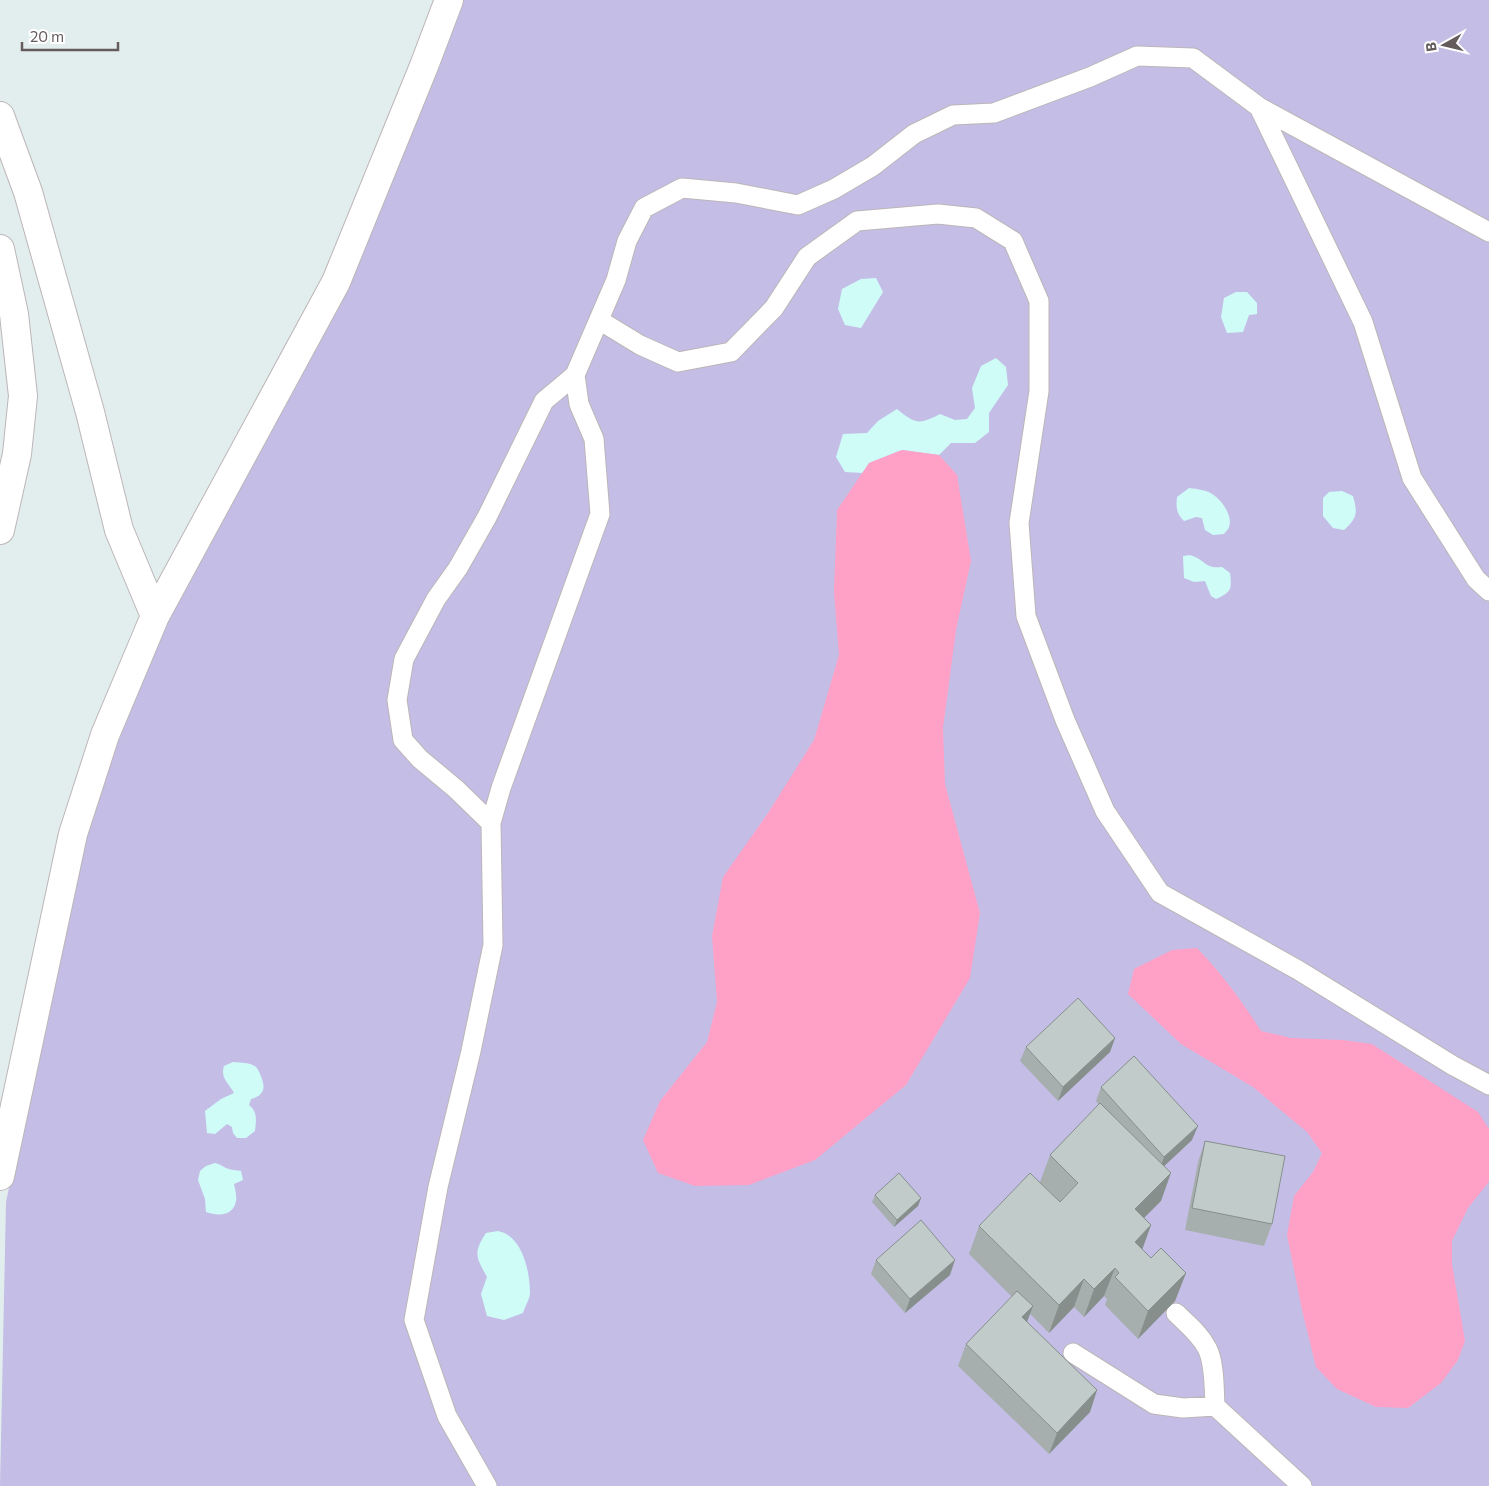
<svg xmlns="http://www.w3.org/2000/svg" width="1489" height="1486" font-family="Commissioner,sans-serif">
<rect width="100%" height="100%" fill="#e2eeed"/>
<path fill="#c4bee7" d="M461 0H1489V1486H0L6 1202 83 838 116 738 165 624Z"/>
<path fill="#d0fcf8" d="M876 278 883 292 861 328 845 325 838 309 842 289 861 279Z
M1236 292H1247L1257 303V314L1249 315 1243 332 1227 333 1221 317 1224 298Z
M996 358 1006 367 1008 385 989 413V432L975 443H951L939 455 902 450 869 463 863 473 845 472 836 457 843 434 867 433 878 421 897 409C915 424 919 425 940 414L955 420 967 419 975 408 972 388 981 366Z
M1189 488C1197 489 1208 490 1215 496 1223 502 1233 517 1229 527 1228 530 1226 531 1224 534L1213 535 1205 530 1202 518 1196 517 1184 521C1176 513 1176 507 1177 497Z
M1342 491 1353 496C1358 514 1357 518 1344 530L1333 528 1323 516V498L1329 492Z
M1190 555C1206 560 1204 569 1222 567L1230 573C1232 590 1231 592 1216 599L1211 596 1205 581 1194 582 1184 578 1183 556Z
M233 1062C241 1063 250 1062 256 1067 258 1069 259 1072 260 1074 266 1087 265 1095 251 1099L249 1105C258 1112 256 1121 255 1131L246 1138H237L233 1133 232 1127 227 1124 215 1134 207 1133 205 1111 221 1099 234 1093C229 1083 220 1078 224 1066Z
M215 1163C220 1164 222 1166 226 1168 231 1170 236 1170 241 1171L243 1180 234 1184C235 1189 237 1196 236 1201 233 1217 217 1216 206 1212L205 1199 198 1180 200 1171 206 1166Z
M498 1231C523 1236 530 1272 530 1294 529 1300 525 1307 523 1313L504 1320 487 1316 481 1294 487 1277C476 1257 473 1253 486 1233Z"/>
<path fill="#ffa1c7" d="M902 450 939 455 957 475 971 561 956 630 943 728 945 784 980 913 970 978 906 1085 815 1160 749 1185 695 1186 658 1173 643 1140 660 1101 707 1042 717 1002 712 936 723 877 768 813 814 740 839 655 834 592 837 510 869 463Z
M1197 948C1222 974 1242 1001 1261 1031L1291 1038 1343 1040 1372 1044 1478 1112 1489 1129V1180L1488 1183 1468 1208 1452 1241V1264L1465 1341 1458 1360 1441 1383 1408 1408 1376 1407 1337 1389 1316 1367 1302 1310 1287 1235 1294 1196 1313 1172 1322 1153 1307 1132 1253 1087 1181 1044 1128 994 1134 969 1172 950Z"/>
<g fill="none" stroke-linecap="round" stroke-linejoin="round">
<defs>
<path id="service" d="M1259 107 1489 232
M599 320 640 345 678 362 731 352 774 308 807 257 857 221 938 214 976 218 1013 241 1039 301V391L1019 523 1026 616 1065 720 1105 811 1160 893 1298 970 1452 1065 1489 1085
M491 823 456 789 420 759 403 740 397 700 404 659 436 599 458 568 487 517 544 401 575 375
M1176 1313C1187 1324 1200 1334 1207 1348 1215 1363 1214 1390 1215 1406L1302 1486
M1073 1353 1154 1404 1183 1408 1215 1406
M487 1486 447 1416 414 1320 438 1187 471 1051 493 945 491 823 501 788 600 514 594 439 579 404 575 375 616 280 627 241 644 208 682 188 736 193 798 205 834 189 873 166 914 134 953 115 994 113 1090 77 1137 56 1193 58 1259 107 1363 322 1412 478 1476 579 1489 591"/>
<path id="minor" d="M0 116 28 192 90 412 119 530 155 616
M0 249 14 314 23 396 17 454 0 530
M0 1176 73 834 105 735 155 616 336 282 424 66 449 0"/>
</defs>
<use href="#service" stroke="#bdb5b7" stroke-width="21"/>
<use href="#minor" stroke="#bdb5b7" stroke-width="30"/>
<use href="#service" stroke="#fff" stroke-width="19"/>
<use href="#minor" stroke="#fff" stroke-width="28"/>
</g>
<path fill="#a6afae" d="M1115 1038 1110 1052 1058 1101 1020 1061 1026 1047Z
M1101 1087 1192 1140 1164 1166 1161 1201 1144 1217 1151 1225 1142 1249 1151 1258 1186 1273 1175 1301 1138 1339 1105 1305 1107 1299 1104 1296 1084 1317 1074 1307 1049 1333 1030 1314 1027 1322 1097 1390 1090 1412 1049 1454 958 1366 966 1344 1012 1297 969 1254 979 1226 1040 1182 1050 1155 1099 1105 1096 1101Z
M1205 1141 1272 1224 1264 1246 1185 1230 1198 1162Z
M875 1195 921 1198 918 1206 894 1227 872 1202Z
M876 1260 950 1275 905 1313 871 1274Z"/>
<path fill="#878f8d" d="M1115 1038 1110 1052 1058 1101 1063 1087Z
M1198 1126 1192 1140 1159 1171 1164 1157Z
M1171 1173 1161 1201 1125 1237 1135 1209Z
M921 1198 918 1206 894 1227 897 1220Z
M1151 1225 1141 1253 1135 1242Z
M955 1260 950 1275 905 1313 910 1299Z
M1115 1268 1104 1296 1084 1317 1094 1289Z
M1186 1273 1175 1301 1138 1339 1148 1311Z
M1084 1279 1074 1307 1049 1333 1059 1305Z
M1033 1306 1025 1327 1022 1317Z
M1097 1390 1090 1412 1049 1454 1057 1433Z"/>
<path fill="#c1ccca" stroke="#878f8d" d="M1078 998 1115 1038 1063 1087 1026 1047Z
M1134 1056 1198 1126 1164 1157 1101 1087Z
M1100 1103 1171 1173 1135 1209 1151 1225 1135 1242 1151 1258 1161 1248 1186 1273 1148 1311 1115 1277 1119 1273 1115 1268 1094 1289 1084 1279 1059 1305 979 1226 1030 1173 1060 1202 1078 1183 1050 1155Z
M1205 1141 1285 1156 1272 1224 1192 1208Z
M899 1173 921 1198 897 1220 875 1195Z
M921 1220 955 1260 910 1299 876 1260Z
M1017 1291 1033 1306 1022 1317 1097 1390 1057 1433 966 1344Z"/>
<g transform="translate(1444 45) rotate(262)" stroke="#ffffff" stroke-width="4" paint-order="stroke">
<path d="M0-4L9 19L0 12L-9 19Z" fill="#645b5d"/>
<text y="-8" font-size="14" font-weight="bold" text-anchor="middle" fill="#645b5d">B</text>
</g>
<path d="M22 42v8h96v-8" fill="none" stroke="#645b5d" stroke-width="2.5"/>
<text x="30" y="42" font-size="15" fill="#645b5d" stroke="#ffffff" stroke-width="4" paint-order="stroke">20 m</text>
</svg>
